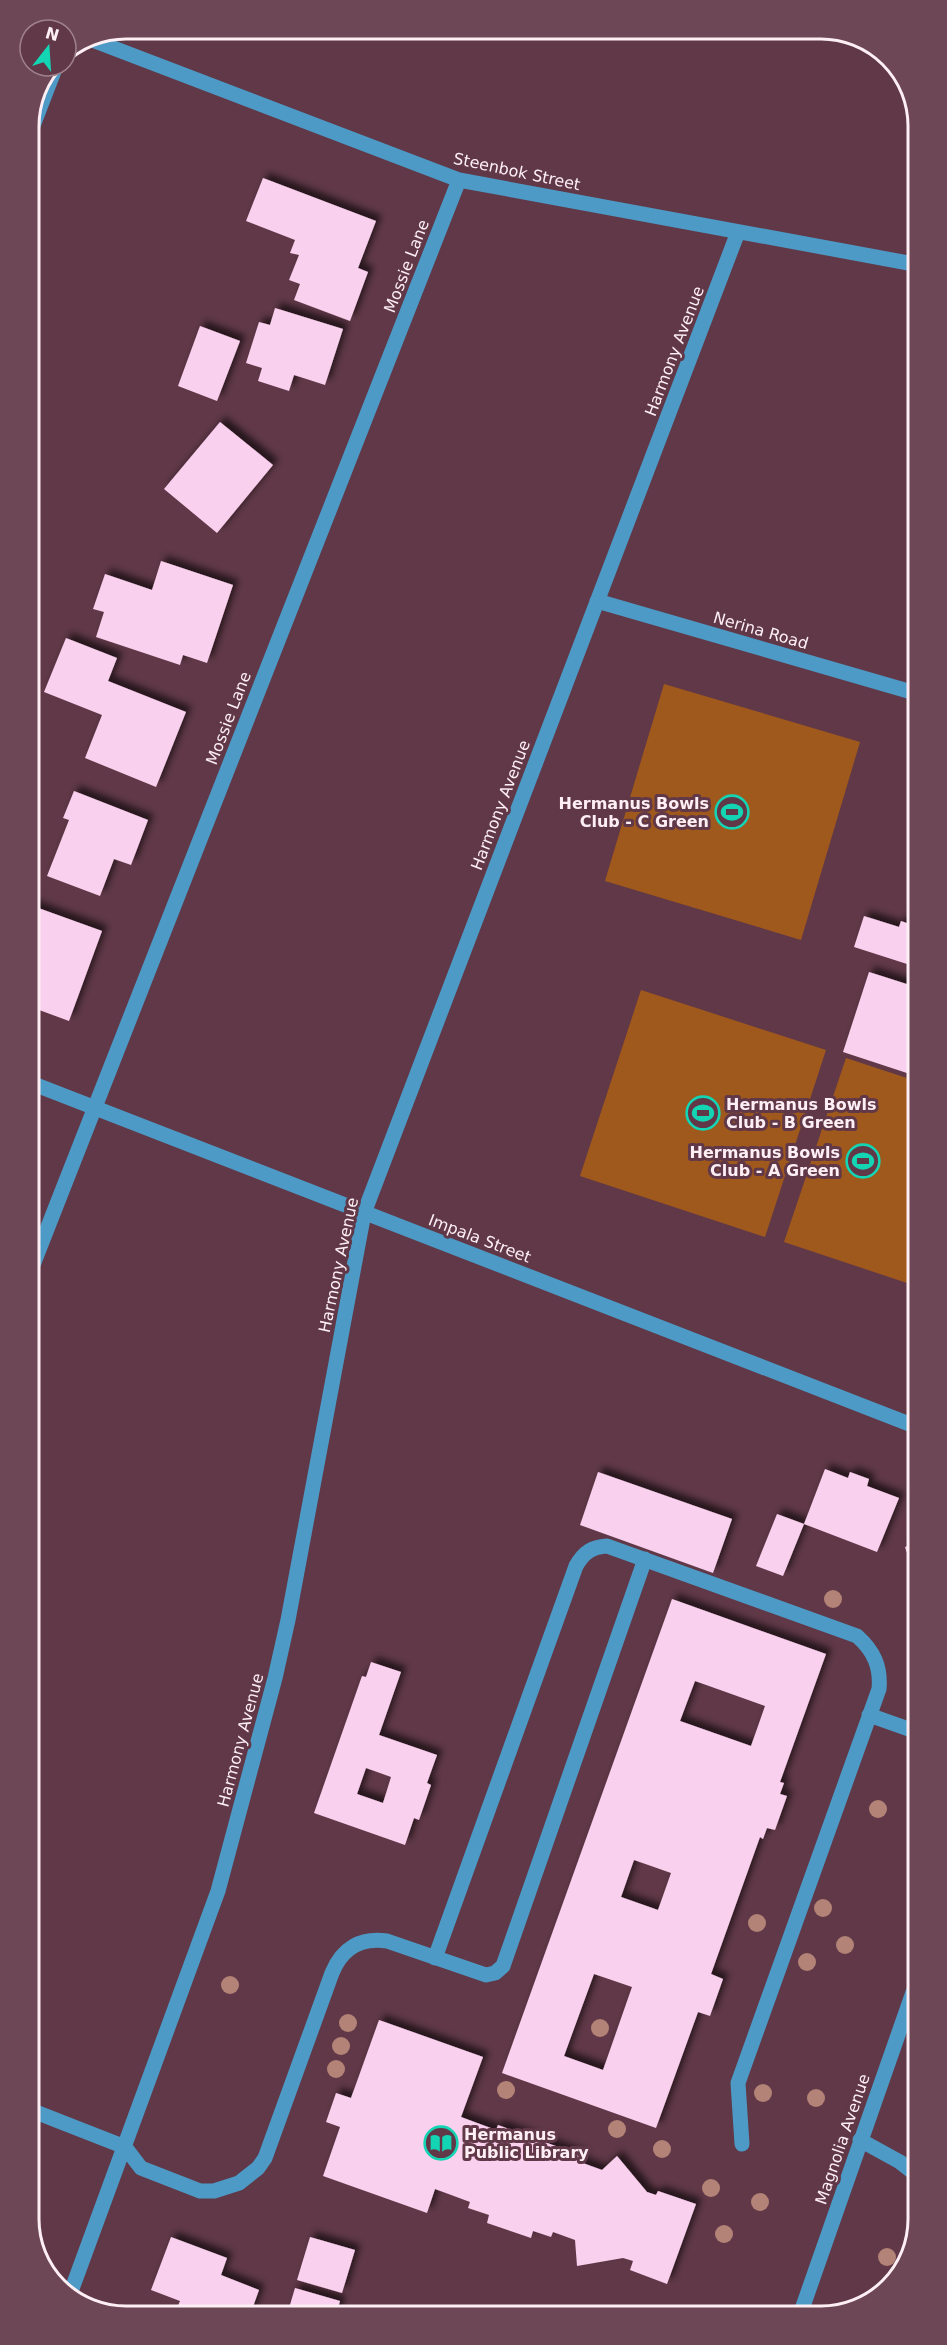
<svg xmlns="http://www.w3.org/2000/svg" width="947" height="2345" font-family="'DejaVu Sans',sans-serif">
<defs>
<filter id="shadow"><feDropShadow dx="5.5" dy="-5.5" stdDeviation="3" flood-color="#0009"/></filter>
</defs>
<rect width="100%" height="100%" fill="#603847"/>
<path fill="#a0591c" d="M664,684L860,742L801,940L605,881Z
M641,990L826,1050L765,1237L580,1176Z
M846,1058L916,1081V1286L784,1242Z"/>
<path fill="#f9d0ee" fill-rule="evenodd" filter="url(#shadow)" d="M263,178L376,221L358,268L368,272L350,321L294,300L300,284L289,280L299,255L290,253L295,240L246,221Z
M275,308L343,329L325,385L294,375L289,391L258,381L262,368L246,363L259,322L270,325Z
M200,326L240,341L217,401L178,386Z
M220,422L273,465L217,533L164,489Z
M161,561L233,585L207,663L183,655L180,665L96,637L104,612L93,609L105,574L152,590Z
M66,638L117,658L108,681L186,712L156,787L85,758L102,715L44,692Z
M74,791L148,820L131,865L114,859L100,896L47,876L69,820L63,818Z
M30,905L102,931L69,1021L31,1007Z
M864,916L899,927L901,921L915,926V950L912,949L907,964L854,947Z
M869,972L916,987V1076L843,1052Z
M825,1469L848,1478L850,1472L869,1479L867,1486L899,1498L877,1552L804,1524Z
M598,1472L732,1519L713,1573L580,1525Z
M777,1514L804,1524L783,1576L756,1566Z
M917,1543V1583L905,1547Z
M672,1599L826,1654L780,1782L784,1783L780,1794L787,1796L775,1830L767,1828L763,1839L760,1837L711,1974L723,1979L710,2016L698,2012L656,2128L502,2073ZM695,1681L765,1706L751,1746L680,1721ZM634,1860L671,1873L658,1910L621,1897ZM594,1974L632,1987L603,2070L564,2056Z
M371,1662L401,1672L379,1735L437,1755L427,1783L431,1785L419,1820L414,1818L405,1845L314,1813L362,1676L366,1677ZM366,1768L391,1777L383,1803L357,1794Z
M379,2020L483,2057L461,2117L496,2130L498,2125L583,2156L580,2162L602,2170L617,2156L647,2192L656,2195L658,2191L696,2204L667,2284L630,2270L633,2261L623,2258L577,2266L575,2240L553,2232L551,2237L533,2231L531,2238L487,2223L489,2215L468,2208L470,2202L435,2189L427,2213L323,2176L340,2127L326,2122L336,2093L351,2098Z
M171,2237L227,2258L221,2275L259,2290L250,2315L207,2316L209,2312L201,2309L197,2316L177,2308L180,2301L151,2290Z
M310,2237L355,2250L342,2293L297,2280Z
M295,2288L340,2301L336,2315H287Z"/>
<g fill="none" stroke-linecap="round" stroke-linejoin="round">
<path stroke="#4c9ac5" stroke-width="15" d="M95,41L459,180L914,264
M29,136L56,66
M597,601L915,693
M31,1083L917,1427
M31,1270L459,180
M869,1715L917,1732
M435,1958L576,1566C584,1552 592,1547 607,1546L857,1636C874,1651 881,1667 879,1689L738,2083L742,2144
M33,2111L125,2147L141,2168L200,2191H214L239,2183L258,2168L265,2158L332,1973C342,1948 361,1937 387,1941L486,1975L495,1973L503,1966L645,1559
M860,2140L900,2162L918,2176
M69,2297L218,1891L275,1678L288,1620L364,1213L738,232
M801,2312L918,1978"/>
</g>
<g fill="#b28376">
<circle cx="833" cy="1599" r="9"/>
<circle cx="878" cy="1809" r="9"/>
<circle cx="823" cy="1908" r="9"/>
<circle cx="757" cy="1923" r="9"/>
<circle cx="845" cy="1945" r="9"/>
<circle cx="807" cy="1962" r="9"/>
<circle cx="230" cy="1985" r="9"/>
<circle cx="348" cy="2023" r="9"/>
<circle cx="600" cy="2028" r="9"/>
<circle cx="341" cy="2046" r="9"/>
<circle cx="336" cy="2069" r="9"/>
<circle cx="506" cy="2090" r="9"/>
<circle cx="763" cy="2093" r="9"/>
<circle cx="816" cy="2098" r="9"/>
<circle cx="617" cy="2129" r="9"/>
<circle cx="662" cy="2149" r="9"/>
<circle cx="711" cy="2188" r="9"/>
<circle cx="760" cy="2202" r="9"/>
<circle cx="724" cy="2234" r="9"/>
<circle cx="887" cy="2257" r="9"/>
</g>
<defs>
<g id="stadium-ring" transform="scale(1.725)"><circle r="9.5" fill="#603847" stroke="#13d5b3" stroke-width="1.5"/><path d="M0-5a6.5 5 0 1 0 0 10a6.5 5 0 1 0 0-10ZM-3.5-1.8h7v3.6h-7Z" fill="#13d5b3"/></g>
<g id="library-ring" transform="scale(1.725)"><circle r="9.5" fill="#603847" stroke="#13d5b3" stroke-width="1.5"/><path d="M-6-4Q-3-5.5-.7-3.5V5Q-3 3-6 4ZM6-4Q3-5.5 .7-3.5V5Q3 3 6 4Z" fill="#13d5b3"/></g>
</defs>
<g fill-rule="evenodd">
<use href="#stadium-ring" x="732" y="812"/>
<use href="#stadium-ring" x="703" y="1113"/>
<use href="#stadium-ring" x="863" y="1161"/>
<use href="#library-ring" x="441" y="2143"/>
</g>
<g text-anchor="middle" stroke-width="6" stroke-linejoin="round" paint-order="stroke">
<g font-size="16" fill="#feeff4" stroke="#603847">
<text transform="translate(517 171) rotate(12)" y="6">Steenbok Street</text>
<text transform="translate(406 266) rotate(-69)" y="6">Mossie Lane</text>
<text transform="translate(674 351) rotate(-69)" y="6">Harmony Avenue</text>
<text transform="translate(761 630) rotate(16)" y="6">Nerina Road</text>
<text transform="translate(228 718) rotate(-69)" y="6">Mossie Lane</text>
<text transform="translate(500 805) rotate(-69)" y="6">Harmony Avenue</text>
<text transform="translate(480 1238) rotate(21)" y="6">Impala Street</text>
<text transform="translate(338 1265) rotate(-78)" y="6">Harmony Avenue</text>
<text transform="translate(240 1740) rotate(-75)" y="6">Harmony Avenue</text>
<text transform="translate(842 2139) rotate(-71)" y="6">Magnolia Avenue</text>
</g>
<g font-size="16" font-weight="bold" fill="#feeff4" stroke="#603847" text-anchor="end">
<text x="709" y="809">Hermanus Bowls<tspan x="709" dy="18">Club - C Green</tspan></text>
<text x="726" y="1110" text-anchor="start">Hermanus Bowls<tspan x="726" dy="18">Club - B Green</tspan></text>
<text x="840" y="1158">Hermanus Bowls<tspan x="840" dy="18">Club - A Green</tspan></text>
<text x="464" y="2140" text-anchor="start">Hermanus<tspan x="464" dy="18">Public Library</tspan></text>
</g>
</g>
<path d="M0 0H947V2345H0ZM126 39H821A87 87 0 0 1 908 126V2219A87 87 0 0 1 821 2306H126A87 87 0 0 1 39 2219V126A87 87 0 0 1 126 39Z" fill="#6d4755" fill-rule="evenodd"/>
<path fill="none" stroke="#feeff4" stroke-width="3" d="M126 39H821A87 87 0 0 1 908 126V2219A87 87 0 0 1 821 2306H126A87 87 0 0 1 39 2219V126A87 87 0 0 1 126 39Z"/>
<g transform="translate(48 48) rotate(17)"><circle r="28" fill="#603847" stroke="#9f818c" stroke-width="1.5"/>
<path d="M0-4.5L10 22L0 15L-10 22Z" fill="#13d5b3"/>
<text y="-9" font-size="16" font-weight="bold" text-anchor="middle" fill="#feeff4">N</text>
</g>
</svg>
